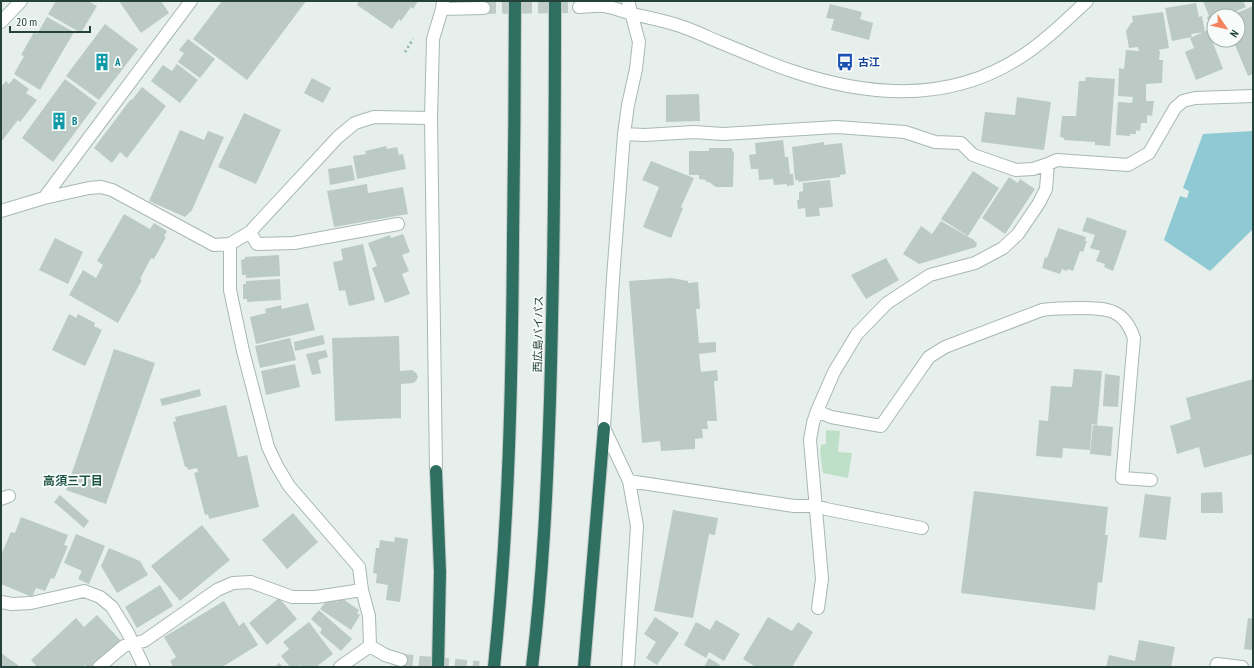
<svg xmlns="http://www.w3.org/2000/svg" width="1254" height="668" font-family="'PT Sans Narrow','Noto Sans JP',sans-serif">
<rect width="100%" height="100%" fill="#e6efeb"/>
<path fill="#bfe0c8" d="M826,430L840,431L838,452L852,453L848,478L823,473L820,451L821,445L826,444Z"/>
<path fill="#8ec9d4" d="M1253,131V229L1210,271L1164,240L1180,196L1187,198L1189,191L1183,188L1203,134Z"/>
<path fill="#bbcac4" d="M56,1H88L97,6L81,33L48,14Z
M119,1H161L169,13L141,33Z
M222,1H306L247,80L193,39Z
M359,1H418L413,9L411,7L401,21L399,19L392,29L357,5Z
M1203,1H1243L1246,7L1225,16H1214V22L1209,24L1207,17L1209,16Z
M1196,3L1199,17L1202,16L1205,32L1191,34L1192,37L1172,41L1165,8Z
M830,4L862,12L860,19L873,23L869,40L831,30L834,19L826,18Z
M1253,6V74L1248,76L1233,40H1238V16H1230Z
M1163,12L1169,48L1158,50L1160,52L1159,60H1163L1162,83L1146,84V101H1154L1152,116L1147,115V123H1141L1140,131L1136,130V134H1130V136L1116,135L1118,102L1132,103L1133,97L1118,96L1119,68L1124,69L1126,50L1139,51L1138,47L1129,48L1126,31L1131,23L1133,22L1132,16Z
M47,17L74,32L40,90L14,74L24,56L21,55L34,32L37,34Z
M105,24L138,49L99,100L66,76Z
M1208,30L1223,69L1196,80L1185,52L1194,48L1190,38Z
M188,39L215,59L200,78L178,62L184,53L179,50Z
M177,64L198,80L180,103L151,81L163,65L172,71Z
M1086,77L1115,79L1110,146L1095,145V142L1064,140V138L1060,137L1062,116H1076L1079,81H1085Z
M14,78L29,89L26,93L37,100L20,122L18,120L1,142V87L6,81L9,84Z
M312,78L331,88L323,103L304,93Z
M65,79L97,103L53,162L22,138Z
M142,87L166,106L127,158L120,152L112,163L94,148L131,99L132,100Z
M699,94L700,121L666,122V95Z
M1017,97L1051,102L1044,150L981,142L985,112L1015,115Z
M244,113L281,130L256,184L218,167Z
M180,130L204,140L208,131L224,137L192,210L185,217L149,201Z
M783,140L785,157H788L790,174H793L794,185L787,186V184L774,185L773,179L759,180L758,169H751L749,155L756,154L755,143Z
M824,142V145L842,143L846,174L840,175V177L798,182V180H795L792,147Z
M386,146L387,149L397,147L399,155L403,154L406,169L357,179L353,156L366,154L365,151Z
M709,148H732V151L734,152L733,187H716L709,182H706V180L699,179V175H689V151H709Z
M651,161L694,178L681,207L683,208L671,238L643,227L659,187L642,180Z
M352,165L355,180L330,185L328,169Z
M973,171L999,188L968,236L941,219Z
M1009,177L1018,183L1020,179L1035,189L1005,234L982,218Z
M830,180L833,207L819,208L820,216L806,217L805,208L798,209L797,200H799V192L803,191V183Z
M367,184L368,193L403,187L408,214L334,227L327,191Z
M124,214L150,229L154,223L167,231L164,236L166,237L154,259L151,258L140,279L142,280L118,323L69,295L83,270L96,278L103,265L97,261Z
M1087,217L1127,231L1113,271L1104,267L1105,264L1096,261L1100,251L1090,248L1095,235L1082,231Z
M941,221L974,240L977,244L976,247L919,264L903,254L921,226L932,234Z
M1058,228L1086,237L1085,241H1087L1083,252L1080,251L1073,271L1068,269L1067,271L1062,269L1060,274L1042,268L1045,257L1047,258Z
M403,234L410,252L402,255L409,271L402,274L410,294L385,303L372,268L377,266L368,243L390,235L391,238Z
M55,238L83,252L68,284L39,270Z
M363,244L375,300L349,306L345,290L339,291L333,262L343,260L341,249Z
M279,255L280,276L246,278V275H242L241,260L245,259V257Z
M886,258L899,280L866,299L851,275Z
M672,278L688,281V283L698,282L700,309H696L699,343L716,342V352L699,354L701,372L717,370L718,381H714L717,421H707L708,429H702L703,438L695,439V449L661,451L660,441L642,443L629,281Z
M280,279L281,300L247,302V299H243V284H246V281Z
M308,303L315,330L256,344L250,317L266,313L265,309L281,305L282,309Z
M69,314L76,318L78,314L95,323L94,326L102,330L85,366L52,350Z
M323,335L325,344L295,351L294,342Z
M399,336L400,371L412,370L416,373L418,377L416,381L413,383L401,384V418L335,421L332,338Z
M290,338L296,360L260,368L255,346Z
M114,349L155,363L106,504L66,490Z
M326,350L328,357L318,360L321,373L312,375L306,354Z
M295,364L300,387L266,395L261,371Z
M1074,369L1102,371L1097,425L1092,424L1090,450L1063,448L1062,458L1036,456L1039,420L1048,421L1051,386L1072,387Z
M1105,374L1120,376L1118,407L1103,406Z
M1253,379V454L1204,468L1199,447L1177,454L1170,426L1191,419L1186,398Z
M200,389L201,396L162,406L160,399Z
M226,405L238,457L247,455L259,507L209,519L208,514L205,515L194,473L198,472L197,468L188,470L187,467H185L173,422L176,421L175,417Z
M1093,425L1113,427L1111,456L1090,454Z
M974,491L1108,507L1105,535H1108L1102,583L1098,582L1095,610L961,593Z
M1222,492L1223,513H1201V493Z
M1145,494L1171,497L1166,540L1139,537Z
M60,495L89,521L84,528L54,502Z
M673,510L718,518L715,535L709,534L693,618L654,611Z
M293,513L318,542L287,569L262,540Z
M21,517L68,535L64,545L68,546L54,579L51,578L45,591L36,588L32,597L1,584V555L11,532L15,533Z
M202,525L230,560L180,601L151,566Z
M76,534L105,546L89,584L78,579L82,571L64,563Z
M395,537L408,539L400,602L386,600L388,585L376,583L377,574L373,573L376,548H379L380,540L394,542Z
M109,548L140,561L148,575L117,593L101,566Z
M160,585L173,606L137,628L125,607Z
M340,597L359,610L357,613L360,615L351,630L320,609L327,600L331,602L333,599L337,602Z
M279,598L297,619L267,645L249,623Z
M224,601L239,626L244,622L258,645L222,667H173L170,661L176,657L164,637Z
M319,610L352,639L341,651L320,633L322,629L311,619Z
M97,615L121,641L93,667H88L85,665L83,667H37L31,660L76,618L84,627Z
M655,617L679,633L657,665L646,658L656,642L644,634Z
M768,617L792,631L798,622L813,632L792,667H756L743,659Z
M1248,618L1253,619V650L1244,649Z
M716,620L740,634L724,661L709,652L706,658L684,645L696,622L710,630Z
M309,622L333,654L316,667H302L300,665L297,667H290L281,656L289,649L283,642Z
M1139,640L1175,647L1171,667H1106L1109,655L1135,661Z
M1,653L19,666L18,667H1Z
M709,658L720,665L719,667H704Z
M279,663L283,667H275Z"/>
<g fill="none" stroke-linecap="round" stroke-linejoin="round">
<path stroke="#bfccc8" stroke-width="12" stroke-dasharray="12 6" stroke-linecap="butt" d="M484,8L579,7
M401,660L479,667"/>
<g stroke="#a8b8b2" stroke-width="14">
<path id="minor" d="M579,7C587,7 596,5 604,6C613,7 623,12 633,14C649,18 667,21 683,27C695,31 707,37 719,42C744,52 768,63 792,71C871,98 954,103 1025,54C1048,39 1067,19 1087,1
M442,9L484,8
M1,22L21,1
M624,134L644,135L694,132L723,134L837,127L905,132L935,142L961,143L973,155L1016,170L1033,169L1048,164L1057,160L1128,165L1149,153L1175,108L1183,101L1195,98L1253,96
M44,198L191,1
M1,211L44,198L89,188L101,187L112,190L214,245L230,244L250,232L338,137L355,123L374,117L431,118
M250,232L257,244L294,243L398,224
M230,244V290L243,351L268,447L277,466L289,486L359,567L362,590L369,616L370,646L385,655L401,660
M817,411L831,417L881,426L929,357L945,347L1042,310C1055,308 1067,308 1080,308C1108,308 1124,309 1134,338L1122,478L1151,480
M436,471L431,118L433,39L442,9L443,1
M629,481L794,506H816L826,509L922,528
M1,499L9,496
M1,602L12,604L31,603L84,591L100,597L112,607L128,633L144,667
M818,608L822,579L810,440L813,423L817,411L834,372L857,334L887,303L930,275L975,263L1003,248L1018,234L1039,203L1046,189L1048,164
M99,667L124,646L144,641L217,590L233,583L251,582L292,597H316L362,590
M340,667L370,646
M628,667L637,526L629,481L604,428L613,278L624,134L628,105L636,69L639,42L628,1
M1216,667L1217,664L1242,667"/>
</g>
<g stroke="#c2cac8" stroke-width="14">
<path id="highway" d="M436,471L440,572L438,667
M494,667C509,525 512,382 513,239C514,160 515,80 515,1
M532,667C543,578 547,489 550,400C554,267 555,134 555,1
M584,667L604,428"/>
</g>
<path stroke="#86b3a5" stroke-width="2.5" stroke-dasharray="2 3" stroke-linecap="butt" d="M405,52L413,39"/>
<use href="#minor" stroke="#fff" stroke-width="12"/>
<use href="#highway" stroke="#2f6f62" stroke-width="12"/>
</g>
<defs>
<g id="building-bare" transform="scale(1.38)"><path d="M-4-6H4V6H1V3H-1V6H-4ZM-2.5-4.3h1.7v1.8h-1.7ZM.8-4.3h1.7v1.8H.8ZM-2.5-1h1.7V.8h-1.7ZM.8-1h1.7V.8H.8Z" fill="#0f9aa8" stroke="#f7fbf9" stroke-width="2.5" paint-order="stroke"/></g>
<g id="bus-bare" transform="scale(1.38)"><path d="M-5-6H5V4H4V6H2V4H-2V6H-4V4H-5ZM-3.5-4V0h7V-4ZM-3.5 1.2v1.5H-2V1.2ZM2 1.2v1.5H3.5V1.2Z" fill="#1a4fb4" stroke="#f7fbf9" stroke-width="2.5" paint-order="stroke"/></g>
</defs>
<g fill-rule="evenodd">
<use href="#building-bare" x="102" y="62"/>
<use href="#bus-bare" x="845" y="62"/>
<use href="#building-bare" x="59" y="121"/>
</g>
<g text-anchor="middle" stroke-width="3.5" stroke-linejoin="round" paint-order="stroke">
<g font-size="11" font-weight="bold" fill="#0d838f" stroke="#f7fbf9" text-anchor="start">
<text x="115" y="66">A</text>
<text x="72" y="125">B</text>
</g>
<g font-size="11" font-weight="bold" fill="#164399" stroke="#f7fbf9" text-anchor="start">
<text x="858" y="66">古江</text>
</g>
<g font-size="11" fill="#24423a" stroke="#f7fbf9">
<text transform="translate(538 334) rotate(-89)" y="4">西広島バイパス</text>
</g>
<g font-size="12" font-weight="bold" fill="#1f5548" stroke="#f7fbf9">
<text x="73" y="485">高須三丁目</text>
</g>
</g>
<rect width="1254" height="668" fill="none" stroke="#24423a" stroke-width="4"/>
<g transform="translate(1226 28) rotate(124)"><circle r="19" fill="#f7fbf9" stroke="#a3b1ad"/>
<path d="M0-3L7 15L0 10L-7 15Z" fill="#f4845f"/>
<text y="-6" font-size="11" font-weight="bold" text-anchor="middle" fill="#24423a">N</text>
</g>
<path d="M10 26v6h80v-6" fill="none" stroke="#24423a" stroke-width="2"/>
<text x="16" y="26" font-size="12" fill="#24423a" stroke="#f7fbf9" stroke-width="3" paint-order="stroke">20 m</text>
</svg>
